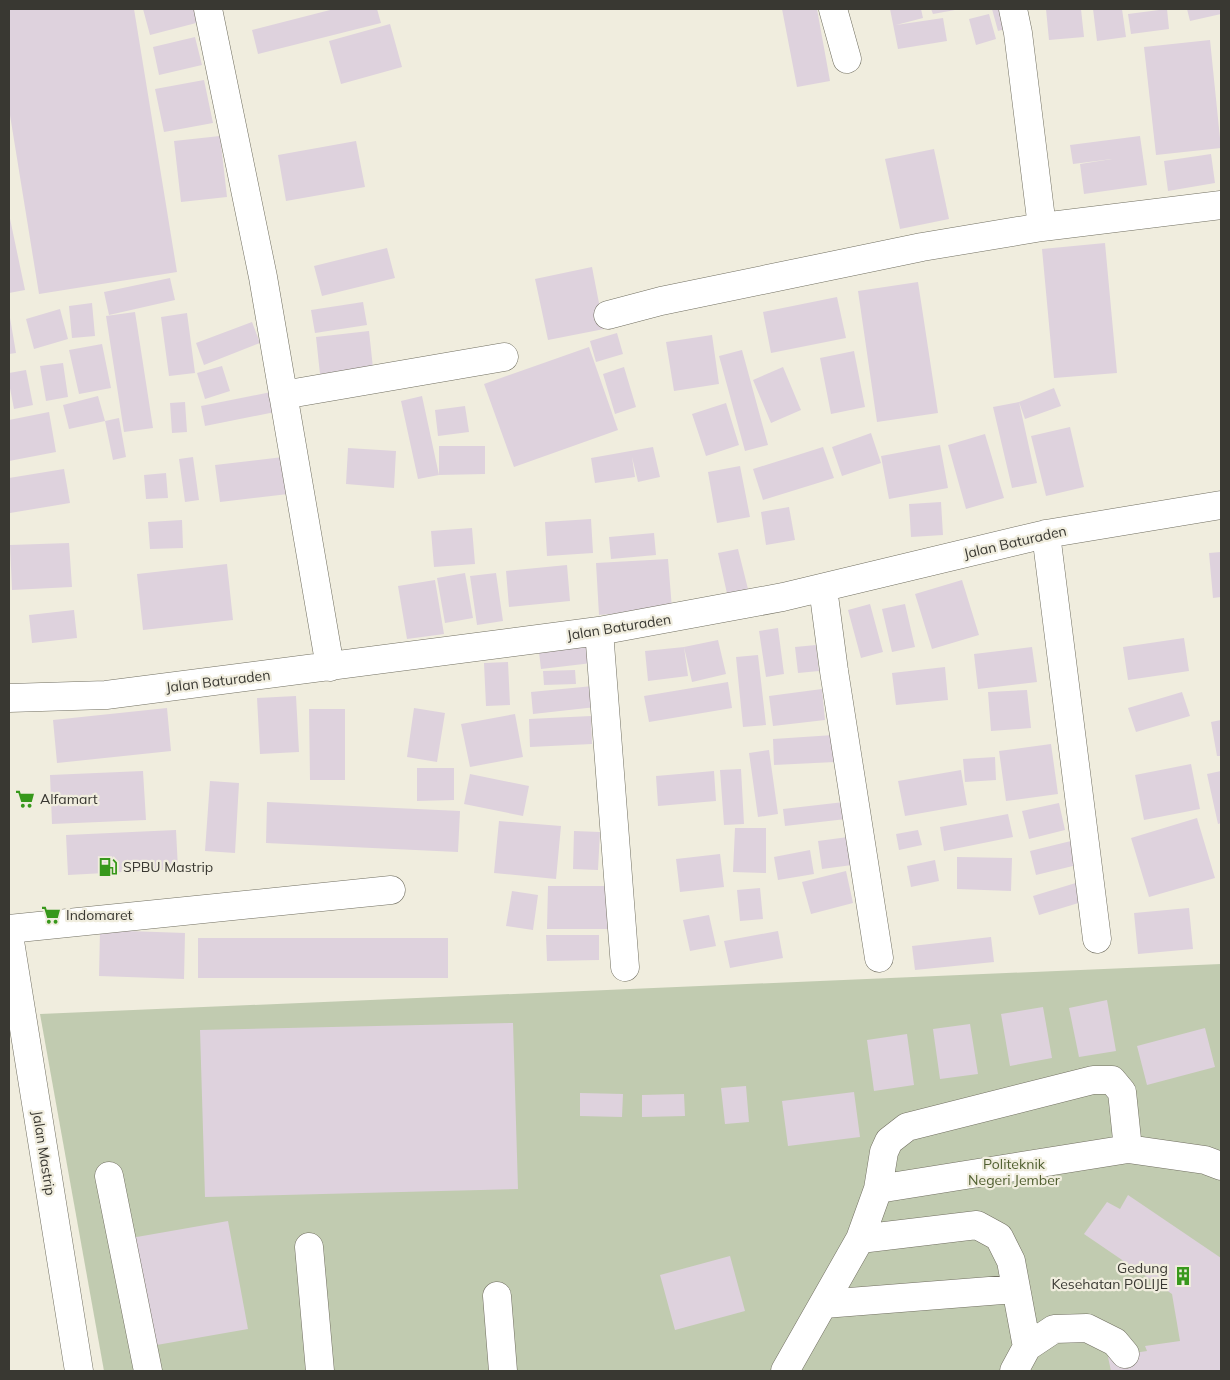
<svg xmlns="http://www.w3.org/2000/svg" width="1230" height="1380" font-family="Mulish,sans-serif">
<rect width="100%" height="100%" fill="#f0edde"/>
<path fill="#c1cbb0" d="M1221,964V1371H104L40,1014Z"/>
<path fill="#ded2dd" d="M9,9H134L177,272L39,294L9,109Z
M143,9H196L200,22L150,35Z
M334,9H377L381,23L258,54L252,30Z
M782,9H817L830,81L797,87Z
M890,9H921L923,18L896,25L943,18L947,41L898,49Z
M931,9H955V10L933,14Z
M992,9H1012L1017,26L998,31Z
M1046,9H1081L1084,37L1049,40Z
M1093,9H1122L1126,37L1097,41Z
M1167,9L1169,29L1131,34L1128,14Z
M1187,9H1221V14L1190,21Z
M989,14L996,39L976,45L969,19Z
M390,24L402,67L341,84L329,41Z
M195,37L202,65L159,75L153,47Z
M1210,40L1221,148L1156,155L1144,47Z
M204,80L213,123L164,132L155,89Z
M220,136L227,197L181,202L174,141Z
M1140,136L1147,185L1084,194L1080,164L1112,159L1073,164L1070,145Z
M356,141L365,187L286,201L278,155Z
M934,149L949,219L900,229L885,159Z
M1211,154L1215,183L1168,191L1164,161Z
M9,214L25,290L9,293Z
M1105,243L1117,373L1054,378L1042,249Z
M387,248L395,278L322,296L314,266Z
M592,267L604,329L548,340L535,279Z
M170,278L175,300L109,315L104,292Z
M918,282L938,413L877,422L858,291Z
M837,297L846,338L771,353L763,312Z
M363,302L367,325L315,333L311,310Z
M92,303L95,336L72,338L69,306Z
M60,309L68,339L34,349L26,319Z
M9,312L16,353L9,354Z
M135,312L153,428L124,432L106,316Z
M187,313L195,373L169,376L161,317Z
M252,322L260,343L204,365L196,343Z
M369,331L373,368L320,374L316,337Z
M617,333L623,354L596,362L590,341Z
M712,335L719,384L674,391L666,342Z
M102,344L111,388L79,394L69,350Z
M589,347L618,430L514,467L484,384Z
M742,350L768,445L745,451L719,356Z
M854,351L865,407L831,414L820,358Z
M63,363L68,397L46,401L40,366Z
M222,366L230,391L205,399L197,373Z
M624,367L636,407L615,414L603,374Z
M783,367L801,410L771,423L753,380Z
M26,370L33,405L14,409L9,383V373Z
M1054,388L1061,406L1025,419L1019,402Z
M276,391L280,411L205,426L201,406Z
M98,396L105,421L69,429L63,405Z
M422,396L439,475L418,479L401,401Z
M185,402L187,432L172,433L170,403Z
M1019,402L1037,483L1012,488L993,407Z
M726,403L739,445L706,456L692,414Z
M465,406L469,432L438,436L435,410Z
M49,412L56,452L9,461V420Z
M119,418L126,457L113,460L105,421Z
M1070,427L1084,487L1046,496L1031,436Z
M871,433L881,463L842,476L832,447Z
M985,434L1004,498L966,509L948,445Z
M940,445L948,488L889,499L881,456Z
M439,446H485V474L439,475Z
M653,447L660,477L638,482L632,457L635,477L595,483L591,458Z
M823,447L834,478L763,500L753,469Z
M348,448L396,451L394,488L346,484Z
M193,457L199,500L185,502L179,459Z
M283,457L288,494L220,502L215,465Z
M740,466L750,517L717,523L708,472Z
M64,469L70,503L10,513L9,478Z
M166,473L168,498L146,499L144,475Z
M941,502L943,535L911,537L909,504Z
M789,507L795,540L766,545L761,512Z
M591,519L593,553L547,556L545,522Z
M182,520L183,548L150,549L148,522Z
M472,528L475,564L434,567L431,531Z
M654,533L656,555L611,559L609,537Z
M69,543L72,587L12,590L10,545Z
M738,549L749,593L728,598L718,553Z
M1221,552V597L1213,598L1209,553Z
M668,559L672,609L599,615L596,563Z
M227,564L233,620L143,630L137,574Z
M567,565L570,601L509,607L506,571Z
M465,573L473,618L445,623L437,578Z
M496,573L503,621L477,625L470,576Z
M435,580L444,634L407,639L398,586Z
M962,580L979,635L932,649L915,594Z
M870,604L883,652L861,658L848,610Z
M905,604L915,647L892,652L882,609Z
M74,610L77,638L32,643L29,615Z
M778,628L784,674L766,677L759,631Z
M1184,638L1189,671L1128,680L1123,647Z
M589,639L592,663L541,669L538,644Z
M718,640L726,674L692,682L684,647Z
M816,645L819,671L798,673L795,647Z
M684,647L688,676L648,681L645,651Z
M1032,647L1037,682L978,689L974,654Z
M758,655L766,725L743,727L736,657Z
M508,662L510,705L486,706L484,663Z
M945,667L948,700L896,705L892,673Z
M575,670L576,684L544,685L543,671Z
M728,682L732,708L649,722L644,696Z
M593,686L596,707L533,714L531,692Z
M822,689L825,720L773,726L769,696Z
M1027,690L1031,728L991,731L988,692Z
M1182,692L1190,716L1136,732L1128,708Z
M296,696L299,752L260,754L257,698Z
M167,708L171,751L57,763L53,720Z
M414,708L445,713L437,762L407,757Z
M309,709H345V780H310Z
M515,714L523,757L470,767L461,724Z
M591,716L592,744L530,747L529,719Z
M1221,720V756H1217L1211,722Z
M834,735L835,762L774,765L773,739Z
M1051,744L1058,794L1006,801L999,751Z
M769,750L778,814L758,817L749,753Z
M995,757L996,780L965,782L963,759Z
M1191,764L1200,809L1144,820L1135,775Z
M417,768H454V800L417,801Z
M741,769L744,824L724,825L720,770Z
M961,770L967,805L905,816L898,781Z
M143,771L146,820L52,824L50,775Z
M714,771L716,801L658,806L656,776Z
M1221,771V823L1218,824L1207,774Z
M470,774L529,786L523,816L464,804Z
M210,781L239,783L235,853L205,851Z
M267,802L460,811L458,852L266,843Z
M844,802L846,819L785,826L783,809Z
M1059,803L1065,830L1029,839L1022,811Z
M1008,814L1013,837L944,851L940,827Z
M1197,818L1215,878L1149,897L1131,838Z
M499,821L561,826L556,879L494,873Z
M735,828H766V873L733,872Z
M176,830L178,869L68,875L66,835Z
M918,830L922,845L899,850L896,834Z
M574,831L600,832L598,870L573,869Z
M848,837L852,865L822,869L818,841Z
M1071,841L1077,865L1036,875L1030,851Z
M810,850L814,874L778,880L774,857Z
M720,854L724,887L680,892L676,859Z
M957,857L1012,858L1011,891L957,889Z
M935,860L939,881L911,887L907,866Z
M846,871L853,903L811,914L802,882Z
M1079,882L1085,901L1039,915L1033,896Z
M548,886H608V929H547Z
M760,888L763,919L740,921L737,890Z
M512,891L538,895L533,930L506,926Z
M1189,908L1193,949L1138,954L1134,913Z
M709,915L716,946L690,951L683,920Z
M100,930L185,933L184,979L99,976Z
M778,931L783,958L730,968L724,941Z
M546,935H599V960L547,961Z
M991,937L994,962L915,970L912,946Z
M198,938H448V978H198Z
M1107,1000L1116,1051L1079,1057L1069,1008Z
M1043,1007L1052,1058L1010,1066L1001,1014Z
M513,1023L518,1189L205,1197L200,1030Z
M970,1024L978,1074L940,1079L933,1029Z
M1205,1028L1215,1067L1147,1085L1137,1046Z
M907,1034L914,1085L874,1091L867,1040Z
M746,1086L749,1122L725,1124L721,1088Z
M854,1092L860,1137L788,1146L782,1101Z
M580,1093L623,1094L622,1117L580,1116Z
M684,1094L685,1116L642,1117V1095Z
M1128,1195L1221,1258V1371H1111L1108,1357L1147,1351L1145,1346L1180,1341L1172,1294L1084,1234L1107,1202L1120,1209Z
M228,1221L248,1329L151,1346L131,1238Z
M730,1256L745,1311L675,1330L660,1275Z"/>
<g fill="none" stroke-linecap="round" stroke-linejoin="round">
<g stroke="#716f61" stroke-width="29">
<path id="minor" d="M208,9L263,277L330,667
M833,9L847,59
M1013,9L1018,33L1042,227
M608,315L661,301L922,247L1042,227L1221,205
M283,395L504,357
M1046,534L1097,939
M823,588L834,671L879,958
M599,631L625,967
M9,698L106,695L599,631L783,597L1046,534L1221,505
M9,929L391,890
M109,1176L148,1371
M878,1189L1128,1149L1205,1160L1221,1166
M860,1239L977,1225L999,1237L1011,1261L1027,1347
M309,1247L320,1371
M497,1296L503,1371
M824,1304L1015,1289
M785,1371L860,1239L878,1189L884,1152L889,1141L907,1127L1093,1080H1112L1122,1092L1128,1149
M1014,1371L1027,1347L1054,1329L1087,1328L1115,1342L1125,1354"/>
</g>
<g stroke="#716f61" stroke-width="29">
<path id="major" d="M9,935L79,1371"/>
</g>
<use href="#minor" stroke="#fff" stroke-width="28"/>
<use href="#major" stroke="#fff" stroke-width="28"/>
</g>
<defs>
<g id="supermarket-bare" transform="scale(1.5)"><path d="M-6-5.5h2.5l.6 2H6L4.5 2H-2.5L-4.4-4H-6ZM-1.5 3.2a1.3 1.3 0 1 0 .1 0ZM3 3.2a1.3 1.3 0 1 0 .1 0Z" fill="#37981b" stroke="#f0edde" stroke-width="2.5" paint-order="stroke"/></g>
<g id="fuel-bare" transform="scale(1.5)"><path d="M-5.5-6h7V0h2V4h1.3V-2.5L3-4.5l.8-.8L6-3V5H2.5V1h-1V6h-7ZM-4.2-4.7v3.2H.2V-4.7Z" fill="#37981b" stroke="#f0edde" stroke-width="2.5" paint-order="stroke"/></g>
<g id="building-bare" transform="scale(1.5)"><path d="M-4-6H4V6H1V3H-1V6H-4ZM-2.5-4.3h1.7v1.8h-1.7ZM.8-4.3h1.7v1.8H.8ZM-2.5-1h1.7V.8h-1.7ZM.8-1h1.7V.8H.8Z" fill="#37981b" stroke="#f0edde" stroke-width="2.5" paint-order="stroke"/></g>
</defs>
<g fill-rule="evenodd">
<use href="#supermarket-bare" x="25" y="799"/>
<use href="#fuel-bare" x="108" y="867"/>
<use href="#supermarket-bare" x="51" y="915"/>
<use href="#building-bare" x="1183" y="1276"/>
</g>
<g text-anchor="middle" stroke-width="4.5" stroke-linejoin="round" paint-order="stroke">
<g font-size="14" fill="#393832" stroke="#f0edde">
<text transform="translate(1015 542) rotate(-13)" y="5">Jalan Baturaden</text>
<text transform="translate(619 627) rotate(-9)" y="5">Jalan Baturaden</text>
<text transform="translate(218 681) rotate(-7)" y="5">Jalan Baturaden</text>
<text transform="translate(44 1153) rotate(81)" y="5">Jalan Mastrip</text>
</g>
<g font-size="14" fill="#393832" stroke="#f0edde" text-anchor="start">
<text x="40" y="804">Alfamart</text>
<text x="123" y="872">SPBU Mastrip</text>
<text x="66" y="920">Indomaret</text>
<text x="1168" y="1273" text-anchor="end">Gedung<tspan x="1168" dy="16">Kesehatan POLIJE</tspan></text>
</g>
<g font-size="14" fill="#505f30" stroke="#f0edde">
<text x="1014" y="1169">Politeknik<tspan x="1014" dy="16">Negeri Jember</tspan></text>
</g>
</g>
<rect width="1230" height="1380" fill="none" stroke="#393832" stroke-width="20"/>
</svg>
